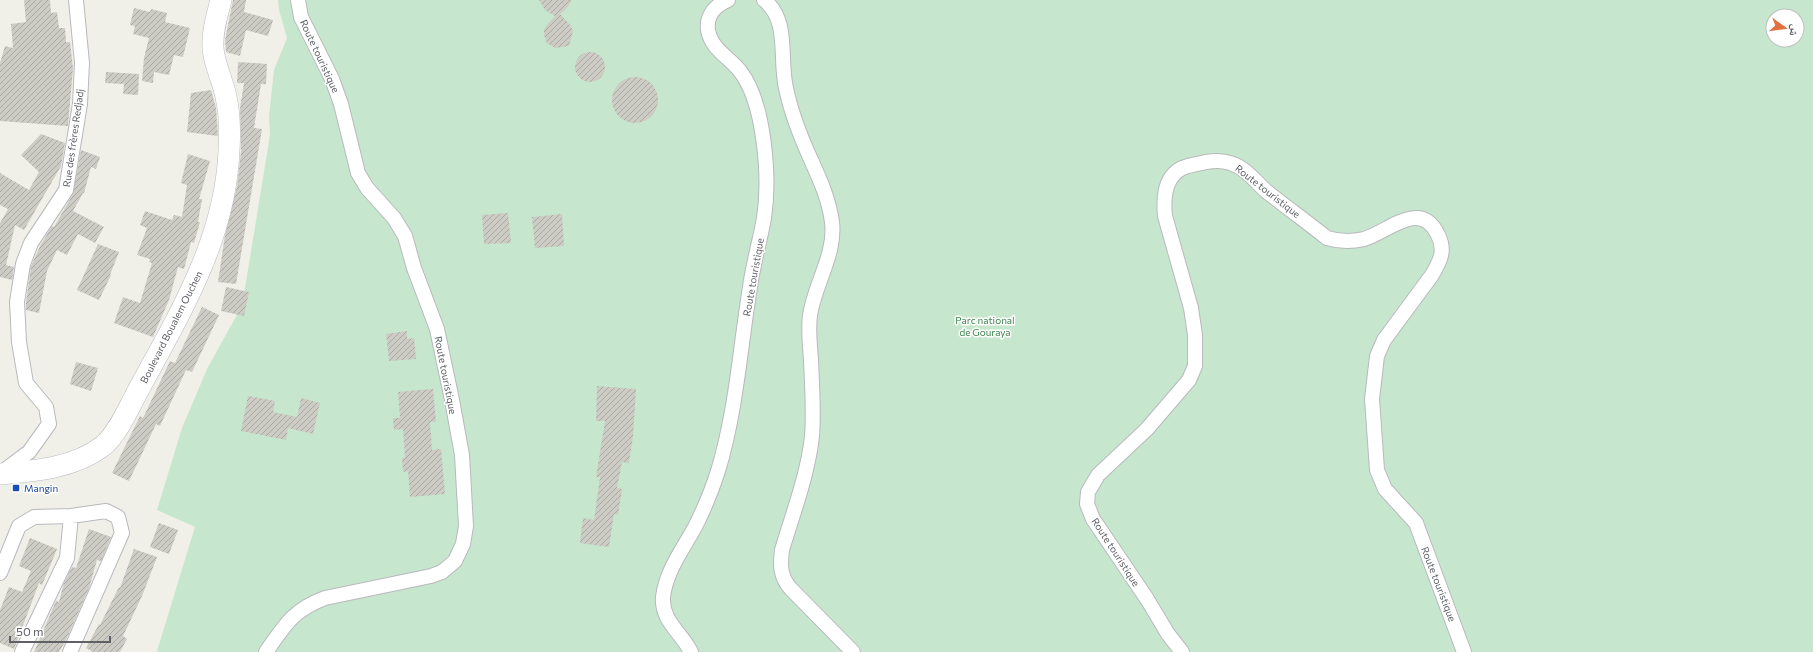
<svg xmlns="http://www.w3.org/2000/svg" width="1813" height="652" font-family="Commissioner,'Noto Naskh Arabic',sans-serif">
<defs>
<pattern id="building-hatch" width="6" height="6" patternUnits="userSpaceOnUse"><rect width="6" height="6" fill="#cccbc4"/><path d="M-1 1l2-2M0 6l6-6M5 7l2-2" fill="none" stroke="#a9a8a3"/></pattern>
</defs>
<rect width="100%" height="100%" fill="#f0f0e8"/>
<path fill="#c7e6ce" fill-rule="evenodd" d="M278,0H1813V652H158L157,651L195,527L157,510L182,428L207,369L239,311L245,288L270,135L269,116L274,70L287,38L279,10ZM1773,16H1797V40H1773Z"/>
<path fill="url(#building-hatch)" d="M24,0H50L51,13L57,12L59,28H65L66,42H70L73,68L68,126L0,121V63L5,46L13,48L11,24L26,22Z
M233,0H246L244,12L273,20L268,36L246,30L240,56L226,52L225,40Z
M539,0H572L567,8L560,14L571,26L573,31L569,46L555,48L547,43L544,35V30L546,26L555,16L545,10Z
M134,8L150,12L151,9L167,13L165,22L190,28L183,57L174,55L169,75L154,72L153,83L142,81L144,58L149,38L133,34L135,26L130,25Z
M575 67a15 15 0 1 1 30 0a15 15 0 1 1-30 0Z
M238,62L267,64L266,84H261L254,128L262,129L236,284L218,282L225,235L237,186L241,152L240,108L244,83H237Z
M106,72L139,74L138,95L123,94L124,84L105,83Z
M612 100a23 23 0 1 1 46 0a23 23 0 1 1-46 0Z
M211,90L216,108L218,136L187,132L191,93Z
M41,134L65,143L61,166L24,230L15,225L6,265L14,267L12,280L0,277V223L8,209L0,205V173L29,190L39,172L21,155Z
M81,150L100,157L96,169L91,167L84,193H83L73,211L104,227L95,243L78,234L67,255L57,250L47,271L39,313L26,310V302L31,266L40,246L52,226L54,227L73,194Z
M188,154L210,161L199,199H202L198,222H200L194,243L191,242L184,269L178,267L169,300L153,337L114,323L123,297L140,303L152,263L149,262L150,259L137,255L147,228L140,225L145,211L172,220L174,215L182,217L187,185L181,183Z
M508,213L511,243L484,244L482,215Z
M562,214L564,246L535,248L532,217Z
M98,244L119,252L110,275H111L99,300L77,290Z
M226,287L249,292L244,316L221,311Z
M202,307L219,315L192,372L186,370L160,426L156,424L129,481L112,473L140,416L143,418L170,361L175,363Z
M407,331V339L414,338L416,359L389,361L386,334Z
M76,362L98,368L91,391L70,384Z
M597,386L636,389L633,436L629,463L622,462L617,488L622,489L618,515L614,514L609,547L580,543L583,518L594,520L600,477H596L605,421H596Z
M433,389L436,422H430L432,450L441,449L445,494L410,497L408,471L403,472L402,458L405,457L403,429L394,430L393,418H400L398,392Z
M248,396L275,401L273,412L297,417L301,398L320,403L313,434L288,428L286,440L241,431Z
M159,523L178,530L169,554L150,547Z
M89,529L111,537L101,561L97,560L89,588L66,640L59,652H34L56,601L59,602L64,583L72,567L76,568Z
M30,538L57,549L42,585L39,583L14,649L0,643V610L9,587L22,592L31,571L19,566Z
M134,549L157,557L142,596L123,636L127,639L120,652H93L86,648L99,624L100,625L119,587L120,588Z"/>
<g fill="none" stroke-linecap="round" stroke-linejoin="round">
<g stroke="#b8b9bd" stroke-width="16">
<path id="street" d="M764,0C790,20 779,59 786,88C791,113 801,138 812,162C821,182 829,200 832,222C836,254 815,283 810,315C808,330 810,345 811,360C812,385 814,411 812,436C808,474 793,513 782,550C780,565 780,577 791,589L853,652
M1,473L29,452L49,424L46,407L26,383L19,342L17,302L23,264L31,243L66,190L80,104L82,63L76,0
M0,573L19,526L34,517L71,516L106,511L118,517L122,533L70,652
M22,652L67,558L71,516
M266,652C285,625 293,610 325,598L431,576L442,572L455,561L463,544L466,526L462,455L452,400L437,329L414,268L405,236L394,218L367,188L358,173L341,104L332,79L301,17L298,0
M691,652C682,633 661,621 663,597C666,571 683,549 695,527C704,509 712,490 718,471C736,412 740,349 750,287C753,264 760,241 764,218C770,179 765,103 740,71C729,57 711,49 708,30C706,15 716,5 728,0
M1182,652L1168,634L1147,599L1093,519L1087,504L1088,492L1098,475L1147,429L1189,380L1195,366V335L1191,308L1165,216C1163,196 1165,172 1188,166C1201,163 1217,158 1230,163C1245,167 1255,181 1266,191C1286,207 1307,222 1327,238C1340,242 1351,242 1364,239C1388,232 1421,198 1438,235C1446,251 1440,261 1432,275L1384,340L1377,356L1372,399L1377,470L1385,489L1416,523L1464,652"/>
</g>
<g stroke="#b9bac0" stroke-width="22">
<path id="secondary" d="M0,474C36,471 74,468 103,446C118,434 131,403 140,387C181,311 225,240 229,151C230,134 230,114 226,97C223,81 214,64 213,48C212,31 217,16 221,0"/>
</g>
<use href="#street" stroke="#fff" stroke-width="14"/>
<use href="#secondary" stroke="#fff" stroke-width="21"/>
</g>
<rect fill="#1a4fb4" stroke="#fff" stroke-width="1.5" x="12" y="484" width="8" height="8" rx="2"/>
<g text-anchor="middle" stroke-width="3" stroke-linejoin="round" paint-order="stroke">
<g font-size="10" fill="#5f6167" stroke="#fff">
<text transform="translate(320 56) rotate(65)" y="4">Route touristique</text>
<text transform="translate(73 138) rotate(-82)" y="4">Rue des frères Redjadj</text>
<text transform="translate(1268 191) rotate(38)" y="4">Route touristique</text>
<text transform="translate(753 277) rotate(-80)" y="4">Route touristique</text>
<text transform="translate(171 327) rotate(-63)" y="4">Boulevard Boualem Ouchen</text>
<text transform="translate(446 375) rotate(79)" y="4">Route touristique</text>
<text transform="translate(1116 552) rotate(57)" y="4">Route touristique</text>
<text transform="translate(1439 584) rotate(69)" y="4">Route touristique</text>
</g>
<g font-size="10" fill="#3b834f" stroke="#fff">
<text x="985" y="324">Parc national<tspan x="985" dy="12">de Gouraya</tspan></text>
</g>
<g font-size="10" fill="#164399" stroke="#fff" text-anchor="start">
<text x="24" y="492">Mangin</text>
</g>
</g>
<g transform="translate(1785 28) rotate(104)"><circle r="19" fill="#ffffff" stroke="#bfc0c2"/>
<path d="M0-3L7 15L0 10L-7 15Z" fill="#e0713f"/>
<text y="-6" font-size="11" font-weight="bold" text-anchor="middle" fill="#5f6167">ش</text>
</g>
<path d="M10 636v6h100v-6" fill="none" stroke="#5f6167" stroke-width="2"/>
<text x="16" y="636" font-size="12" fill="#5f6167" stroke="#ffffff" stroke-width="3" paint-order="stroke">50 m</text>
</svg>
